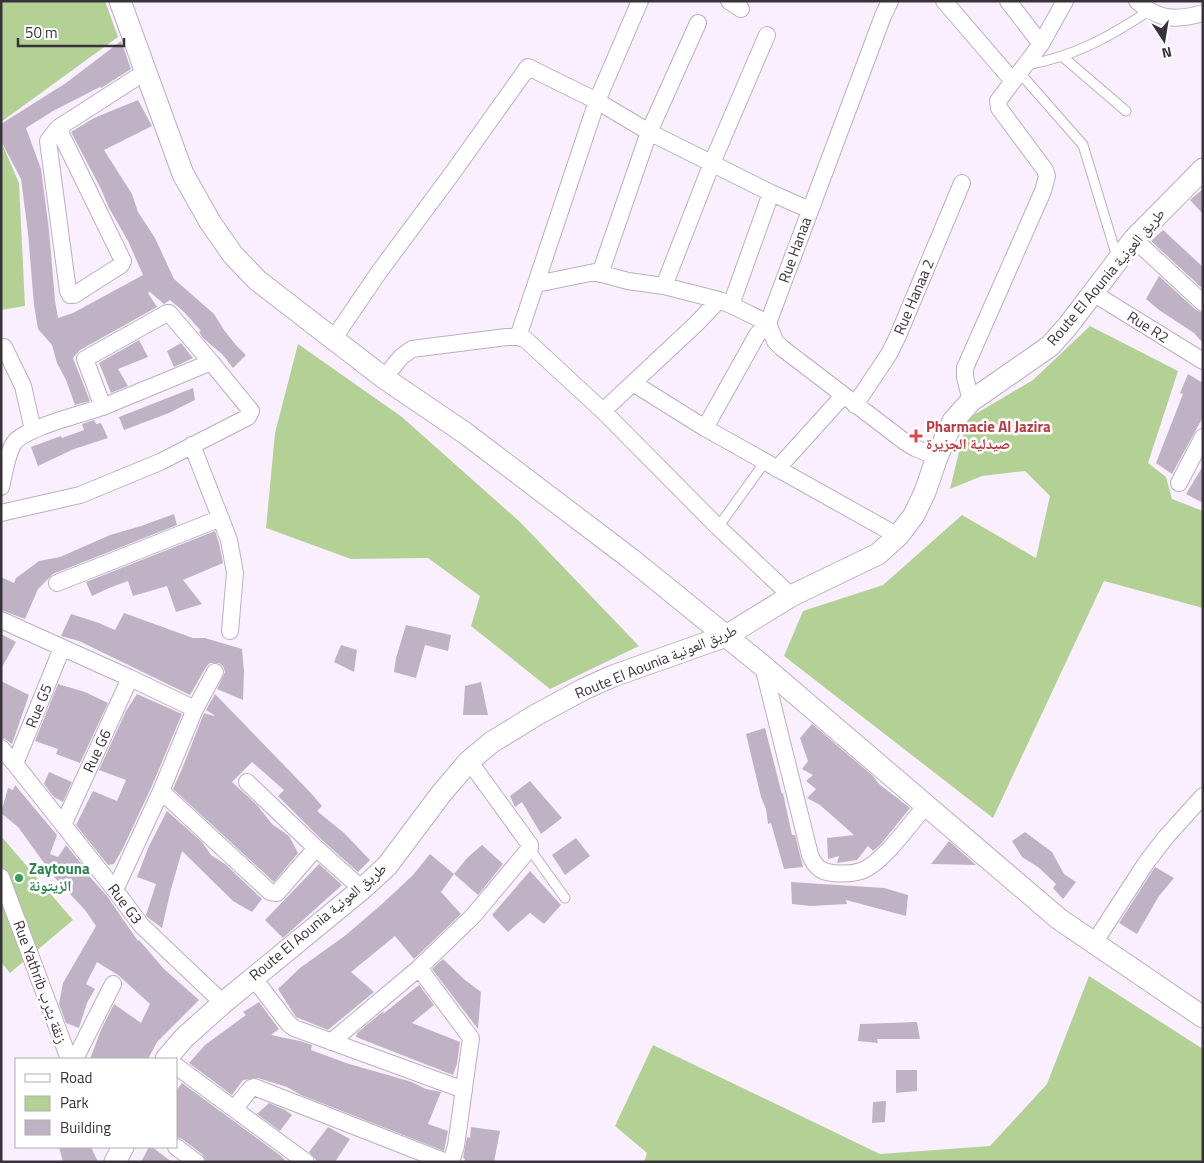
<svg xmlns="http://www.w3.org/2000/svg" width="1204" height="1163" font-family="'Titillium Web','Noto Naskh Arabic',sans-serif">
<rect width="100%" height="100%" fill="#faefff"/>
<path fill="#b3d195" d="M1,1H105L118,37L1,122Z
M1,141L19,183L25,306L1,310Z
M1090,326L1178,371L1148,463L1166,477L1172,499L1203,511V608L1104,581L993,818L784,656L803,611L883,585L962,515L1036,558L1050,496L1025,471L982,476L950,489L967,419L1033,380Z
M298,344L402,417L520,522L639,646L550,689L471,626L480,596L428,558L351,559L266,528L275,433Z
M1,836L73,920L10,973L1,962Z
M1089,976L1203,1049V1162H644L647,1153L615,1126L653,1045L880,1154L990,1146L1047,1084Z"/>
<path fill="#bfb2c5" d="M121,41L131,69L101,88L100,87L53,111L26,128L41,169L49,230L55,301L58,318L73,313L143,275L128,241L109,208L101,189L71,132L94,118L138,100L152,126L104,150L132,194L138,212L155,238L174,279L214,314L224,330L235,344L246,355L233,368L223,355L203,338L199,332L201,331L184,312L170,300L164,304L150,292L148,293L157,307L80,350L73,358L90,401L75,405L66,380L57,363L52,345L38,329L34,305L28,233L21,179L1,141V124L66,83Z
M1203,189V214L1190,200Z
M1163,230L1203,267V289L1151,241Z
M1159,276L1196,310L1203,313V343L1194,333L1159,310L1146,299Z
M139,340L148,357L118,369L128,386L111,393L99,363Z
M181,343L193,358L174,367L167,351Z
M1188,374L1203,383V417L1172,474L1156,463L1183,394L1180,393Z
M193,388L195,400L169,413L124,430L119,417Z
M94,420L96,424L101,423L108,438L74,449L38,466L31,447L61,436L62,438L84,430L82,424Z
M1203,466V503L1186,494Z
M174,514L177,525L53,574L38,589L25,619L1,610V577L14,583L16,578L39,561L60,557L110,535L141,526Z
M215,531L219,543L223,563L183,580L202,604L176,612L167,586L133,596L128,581L109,588L92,596L86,582Z
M124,613L193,638H205L242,649L244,671L243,700L217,689L225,672L223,666L219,663H210L206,667L190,695L79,641L61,636L71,614L99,623L115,630Z
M406,625L451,635L448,651L425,645L416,678L394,672L396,658Z
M1,634L16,642L1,669Z
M341,645L357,650L354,672L334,662Z
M1,681L29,695L12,744L5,739L1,738Z
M481,682L488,715H463L465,686Z
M58,684L85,692L108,703L80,763L56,754L58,749L35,741Z
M137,694L182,714L151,788L123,848L114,864L108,865L76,825L93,791L117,801L126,780L99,770L126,711Z
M215,694L309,791L322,806L317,811L344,833L370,860L358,872L323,841L278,796L284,790L252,762L232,782L257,805L272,824L289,836L298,853L274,882L173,789L182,769L204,713L214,716V715L206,710Z
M812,724L873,776L879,784L910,808L880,845L873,851L868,846L857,860L837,863L839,856L828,859L827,838L854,835L820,805L807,798L816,789L806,781L813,775L802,769L808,761L800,738Z
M765,728L782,794L783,793L792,835H795L803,867L784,869L771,823L768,824L766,809L761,797L746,734Z
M49,772L72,782L63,802L54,797L44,784Z
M530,781L562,818L541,834L522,802L515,807L510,796Z
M15,785L57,835L50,854L58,857L66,845L84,867H81L107,896L138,941L139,940L164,969L199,1000L157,1042L148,1059H90L101,1030L114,1004L141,1023L150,1004L118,975L97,962L86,984L95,989L87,1003L79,1028L66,1023L59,1004L63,983L96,926L85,910L55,878L18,827L1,813L8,788L13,790Z
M167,811L202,842L211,855L225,864L262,899L252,912L233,901L182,851L171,889L162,928L147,917L146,915L156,884L137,877L149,846Z
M1025,832L1052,852L1064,874L1076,882L1063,899L1053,888L1056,884L1038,867L1022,857L1012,841Z
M576,838L590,856L565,875L552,855Z
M949,841L976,865L931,864Z
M482,845L503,864L478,895L454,874L467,858Z
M430,854L454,874L441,892L461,914L414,959L395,936L351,972L374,992L328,1030L296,1017L278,989L300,968L346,935L382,904L413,875Z
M319,864L342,885L283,938L265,920Z
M1155,867L1174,878L1159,896L1137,934L1119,923Z
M530,871L561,905L544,924L530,913L508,932L492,915Z
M791,882L884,888L908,895L906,916L846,900L847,904L811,906L792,904Z
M443,959L465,980L481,992L478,1029L432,969Z
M419,985L434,1005L412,1023L460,1042L457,1064L453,1075L356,1037L357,1033L380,1014L384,1011L383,1014Z
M259,1002L279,1029L271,1035L300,1041L312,1045L311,1050L346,1063L412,1082L426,1089L441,1092L428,1124L448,1131L444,1151L301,1095L287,1087L258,1078L243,1080L232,1095L189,1063L205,1045L246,1015L243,1012Z
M917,1022L920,1039H877L878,1043L858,1041L860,1024Z
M896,1070H917V1091L896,1093Z
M182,1083L281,1156L287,1162H206L202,1154L182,1139L176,1137V1091Z
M886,1101L885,1122L872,1123L873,1102Z
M269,1103L285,1110L292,1115L280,1131L257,1114Z
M328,1127L350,1139L335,1162H318L309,1152Z
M471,1127L500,1131L494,1162H464L465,1159L463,1158L467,1137L470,1138Z
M59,1147H91L98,1162H63Z
M149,1147H152L172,1162H141Z"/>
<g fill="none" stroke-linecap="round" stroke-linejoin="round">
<g stroke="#bbaec1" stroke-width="11">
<path id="service" d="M1063,57L1126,111
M1026,65C1073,57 1110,37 1150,10
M1019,72L1083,145L1117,257
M718,527L765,462
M529,848L565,898"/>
</g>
<g stroke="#bbaec1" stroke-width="18">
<path id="minor" d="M729,1L741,9
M890,1L883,16L768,323L775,341L782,348L905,442L915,448L937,457
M944,1L1012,80
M1008,1L1041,44
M1137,1C1157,20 1177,21 1203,13
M58,128L123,261L121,265L74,295H70L68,291L48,141L58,128L145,72
M1134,239L1203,303
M600,274L649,132L698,23
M536,284L595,272L628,281L664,286L719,300L731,305L768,323L757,335L705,428L898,536
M664,286L712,163L767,35
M1093,293L1203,361
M731,305L771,193
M518,337L597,101L640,1
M334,338L379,272L451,175L528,67L597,101L649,132L771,193L810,210
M4,347L23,386L33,430
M384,378L401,357L412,349L506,337H518L525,339L603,411L718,527L791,596
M633,383L705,428
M971,401L965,377V368L1043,191L1047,176L1045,170L999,108L998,101L1041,44L1065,1
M855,405L889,354L897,338L962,183
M603,411L696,324L719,300
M192,445L229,540L235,573L230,631
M777,469L843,396
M1179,483L1203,437
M1,487C4,475 7,453 14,443C26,427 84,414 105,406C141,391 176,377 211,362
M1,513L80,495L160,462L248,417L251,411L211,362L169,313H167L85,359L103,407
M57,583L221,518
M1,620L130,678L195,709
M763,666L810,855C815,867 821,872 833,873C842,874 852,874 861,871C882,864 911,823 926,805
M1,748L15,764L115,890L141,925L223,1003
M15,764L62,648
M247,782L316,848L362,889
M161,791L270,892L277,893L316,848
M63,825L130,678
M1,877L69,1059
M115,890L161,791L195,709L215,672
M1094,943L1146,863L1166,837L1203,796
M419,968L471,1038L456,1146L451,1162
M253,977L288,1023L294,1028L464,1090
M331,1042L419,968L473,916L530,848V845L469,761
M75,1059L113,984
M176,1066L306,1162
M235,1108L251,1088L254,1087L446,1162
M176,1147L196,1162"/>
</g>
<g stroke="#bbaec1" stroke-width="23">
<path id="tertiary" d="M120,1L183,174L210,222L233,255L257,280L384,378L465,433L631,559L763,666L1059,919L1203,1017
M166,1059L184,1038L223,1003L362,889L387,866L441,794L469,761L492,742L536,715L584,689L613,676L726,636L791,596L878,554L898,536L914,515L925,492L937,457L953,421L971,401L1050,346L1067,327L1134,239L1203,169
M115,1162L123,1147"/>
</g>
<use href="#service" stroke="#fff" stroke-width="9"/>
<use href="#minor" stroke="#fff" stroke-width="16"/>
<use href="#tertiary" stroke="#fff" stroke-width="21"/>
</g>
<path fill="#e0444e" stroke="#fff" stroke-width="2" d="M913.5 428.5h5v5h5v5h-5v5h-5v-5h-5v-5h5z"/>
<circle fill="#2e9e5b" stroke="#fff" stroke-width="2" cx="19" cy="878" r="5"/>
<g text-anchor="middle" stroke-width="5" stroke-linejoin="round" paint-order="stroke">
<g font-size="15" fill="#38323a" stroke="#fff">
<text transform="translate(795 250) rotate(-70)" y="5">Rue Hanaa</text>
<text transform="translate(1106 277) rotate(-50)" y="5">Route El Aounia طريق العونية</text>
<text transform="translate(914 297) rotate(-67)" y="5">Rue Hanaa 2</text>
<text transform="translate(1148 327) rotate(32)" y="5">Rue R2</text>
<text transform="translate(656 662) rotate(-22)" y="5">Route El Aounia طريق العونية</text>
<text transform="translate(39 706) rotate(-68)" y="5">Rue G5</text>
<text transform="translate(97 751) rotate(-65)" y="5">Rue G6</text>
<text transform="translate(125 904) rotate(53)" y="5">Rue G3</text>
<text transform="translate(318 922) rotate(-40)" y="5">Route El Aounia طريق العونية</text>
<text transform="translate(40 982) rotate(70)" y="5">Rue Yathrib زنقة يثرب</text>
</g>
<g font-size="15" font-weight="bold" fill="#be3a42" stroke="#fff" text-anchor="start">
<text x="926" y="432">Pharmacie Al Jazira<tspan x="926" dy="17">صيدلية الجزيرة</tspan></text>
</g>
<g font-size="15" font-weight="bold" fill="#27864d" stroke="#fff" text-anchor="start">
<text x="29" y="874">Zaytouna<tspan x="29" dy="17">الزيتونة</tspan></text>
</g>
</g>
<rect width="1204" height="1163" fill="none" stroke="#38323a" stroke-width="5"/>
<rect x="15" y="1058" width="162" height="90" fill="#ffffff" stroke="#afadb0"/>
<rect x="25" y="1074" width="25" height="8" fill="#ffffff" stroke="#afadb0"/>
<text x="60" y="1083" font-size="15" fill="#38323a">Road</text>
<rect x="25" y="1096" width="25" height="15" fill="#b3d195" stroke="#afadb0"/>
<text x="60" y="1108" font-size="15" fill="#38323a">Park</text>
<rect x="25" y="1120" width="25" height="15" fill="#bfb2c5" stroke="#afadb0"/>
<text x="60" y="1133" font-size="15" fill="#38323a">Building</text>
<g transform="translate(1164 40) rotate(168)" stroke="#ffffff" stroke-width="4" paint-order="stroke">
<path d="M0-4L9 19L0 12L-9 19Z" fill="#38323a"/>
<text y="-8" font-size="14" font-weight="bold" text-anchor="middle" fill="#38323a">N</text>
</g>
<path d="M18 38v8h106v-8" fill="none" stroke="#38323a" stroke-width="2.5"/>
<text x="25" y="38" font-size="15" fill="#38323a" stroke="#ffffff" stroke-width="4" paint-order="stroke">50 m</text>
</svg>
